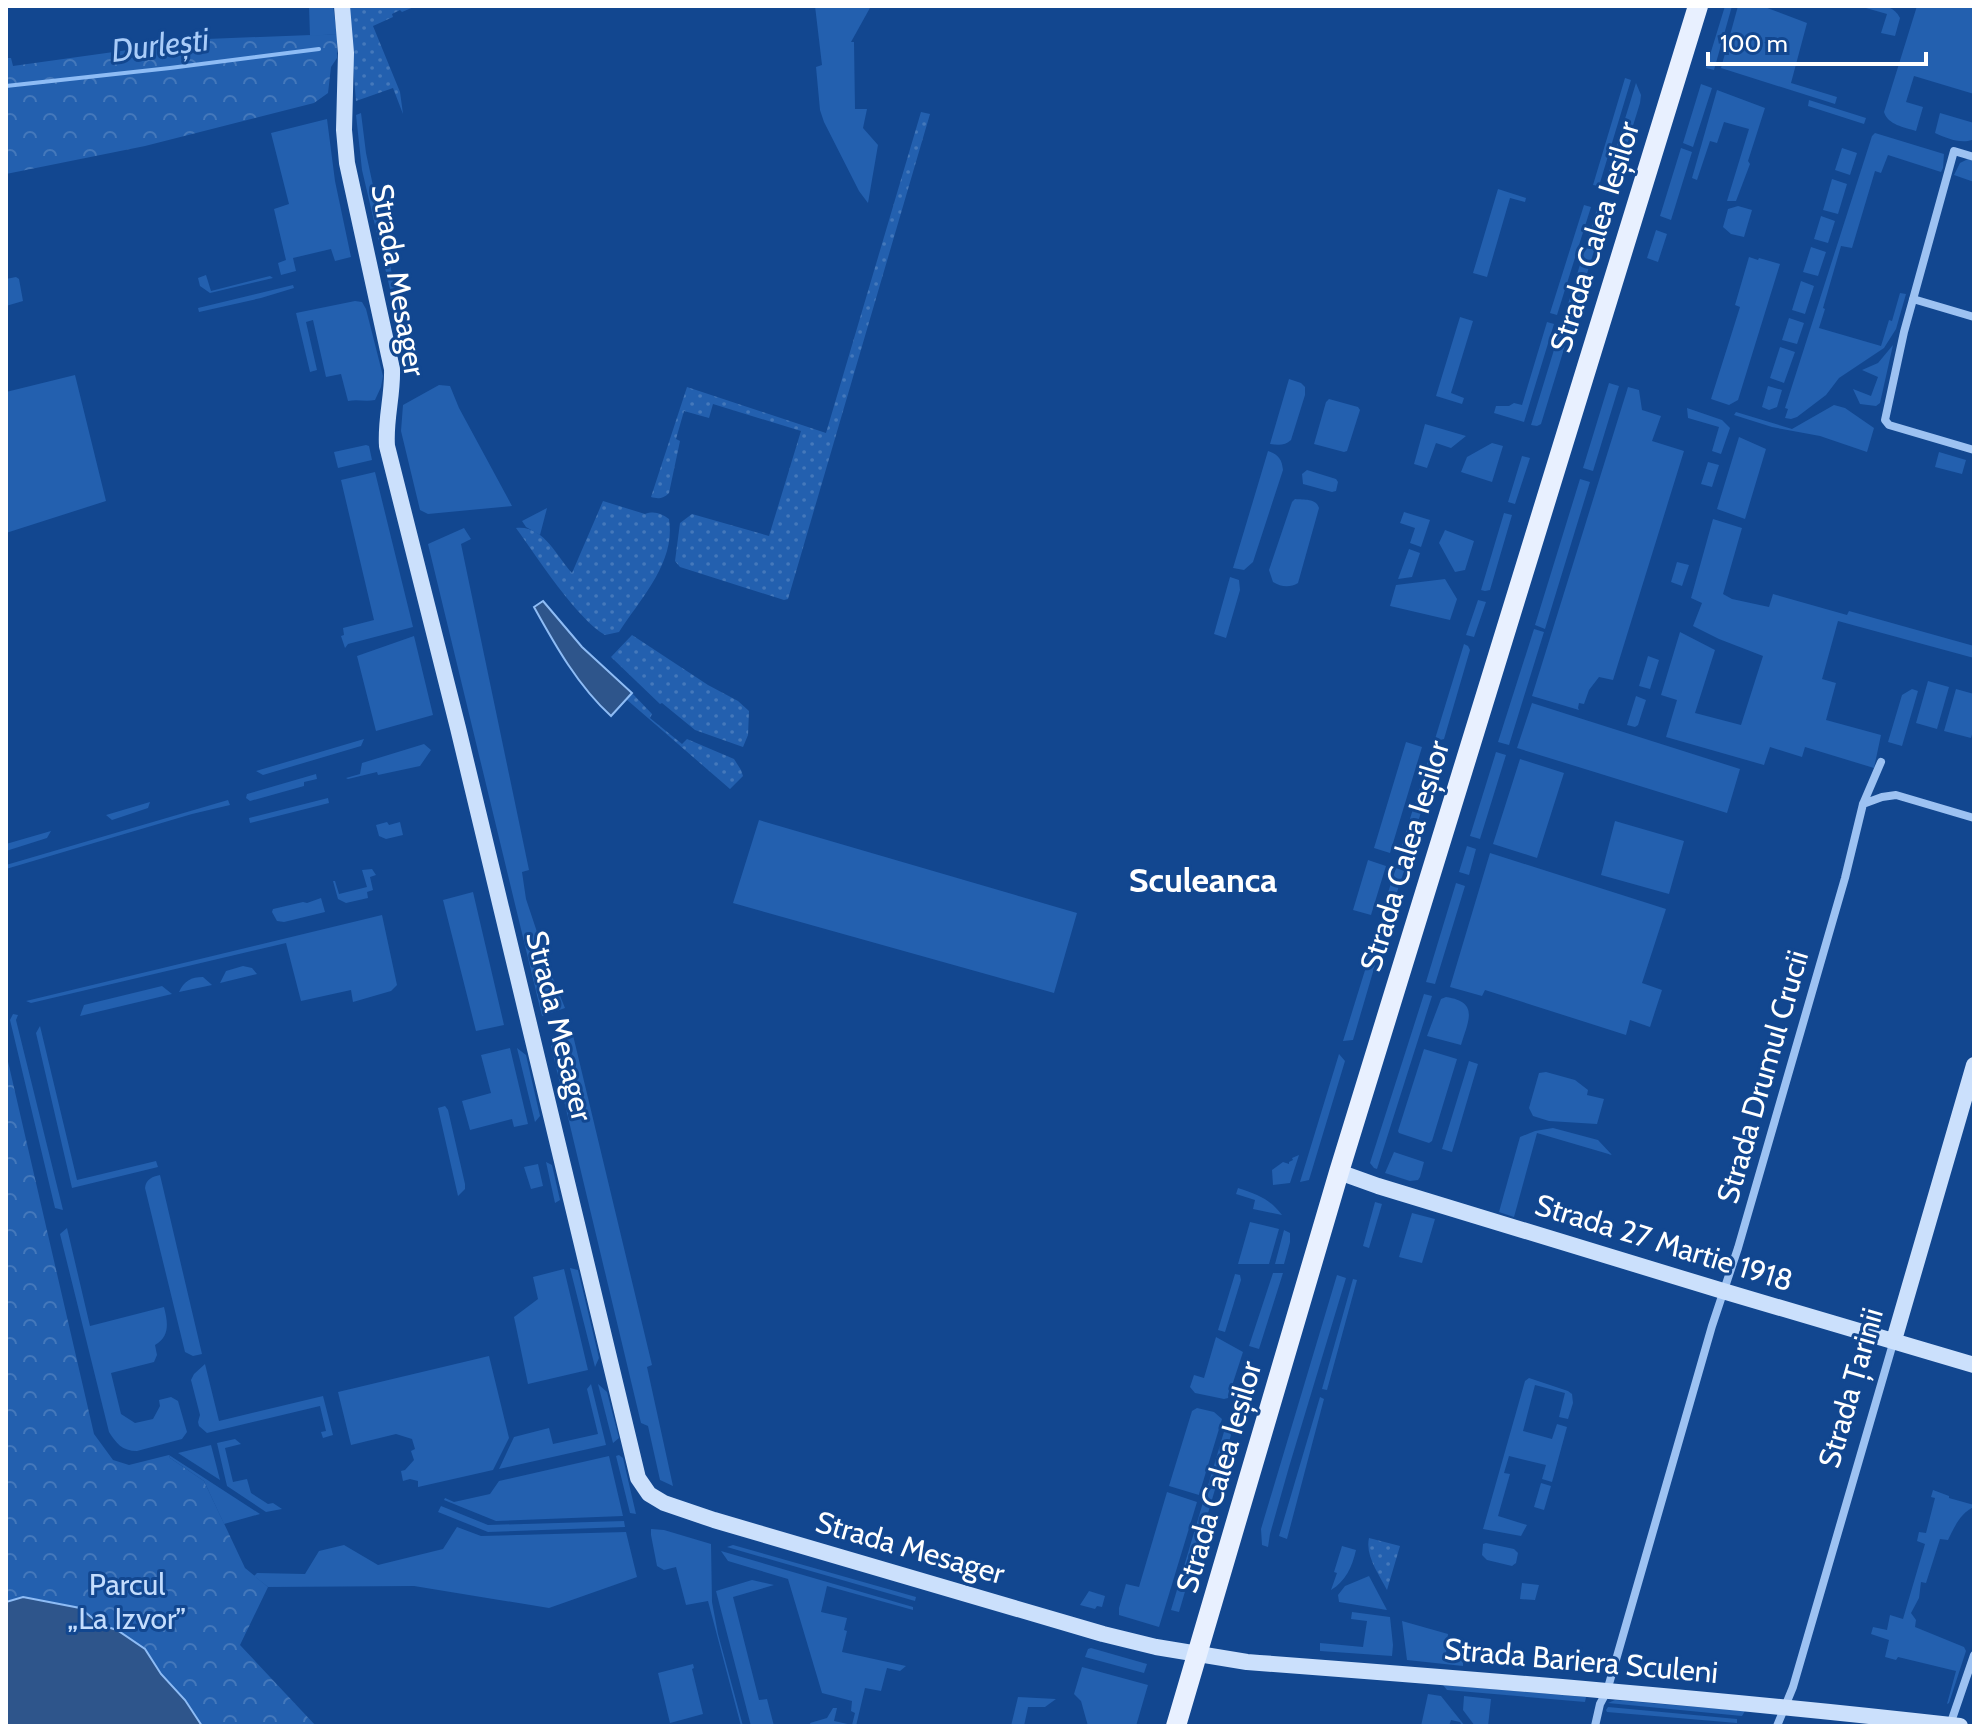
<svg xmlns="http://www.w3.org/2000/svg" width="1980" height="1732" font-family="Cabin,sans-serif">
<defs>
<pattern id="grass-dots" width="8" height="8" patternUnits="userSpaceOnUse" patternTransform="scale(2)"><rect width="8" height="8" fill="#2360af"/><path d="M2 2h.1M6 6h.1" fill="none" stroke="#4478bb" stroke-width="1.8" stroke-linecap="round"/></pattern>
<pattern id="park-crowns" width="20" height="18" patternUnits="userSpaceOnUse" patternTransform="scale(2)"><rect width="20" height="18" fill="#2360af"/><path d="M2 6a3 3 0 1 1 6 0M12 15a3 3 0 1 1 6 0" fill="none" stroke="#4478bb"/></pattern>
</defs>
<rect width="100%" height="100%" fill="#124790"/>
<path fill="url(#grass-dots)" d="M348,6H416L402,12L400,10L392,14L393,17L373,26L400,92L403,114L393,88L356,101Z
M921,112L930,114L788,599L784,600L680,567L675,561L680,523L692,514L769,536L801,431L713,404L709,418L684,411L676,439L680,441L669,493C663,499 658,499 651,497L687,387L826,433Z
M603,501L645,514C654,511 661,513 669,519C676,562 641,598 619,632L605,635C577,619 537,557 516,528C544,525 556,556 572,573Z
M632,635L708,685L738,701L749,711L748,735L743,747L695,730L662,703L660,704L611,657Z
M632,693L652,714L650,718L682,744L687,739L734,759L741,770L743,776L730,789L626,699Z
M1369,1538L1400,1546L1387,1590C1379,1574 1365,1556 1369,1538Z"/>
<path fill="url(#park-crowns)" d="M337,34V58L331,67L328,93L314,103L145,146L6,174V58H11L13,66L207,39Z
M6,1053L94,1434L113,1460L129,1465L169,1455L170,1458L204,1481L245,1568L268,1587L240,1645L316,1726H6Z"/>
<path fill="#2360af" d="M309,6H333L337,34L310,36Z
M815,6H871L851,42H854L855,109H867L863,128L878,145L868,203L859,191L824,122L820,110L816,67L822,65Z
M1725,6H1732L1714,70L1706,68Z
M1738,6H1762L1807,23L1791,83L1837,97L1835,104L1721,68Z
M1859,6C1875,6 1892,2 1900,18L1895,36L1881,33L1887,14Z
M1917,6H1974V94L1914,76L1906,102L1923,107L1916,131C1904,127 1888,125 1884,112Z
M1625,78L1631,80L1599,186L1593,185Z
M1636,83L1641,95L1640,103L1618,174L1609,171Z
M1701,84L1712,88L1693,147L1683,143Z
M1717,90L1765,108L1748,161L1750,164L1736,201H1727L1749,129L1724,122L1717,143L1710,141L1697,180L1692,178Z
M1809,100L1866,118L1864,124L1808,106Z
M361,113L366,153L395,288L390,289L362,170L356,115Z
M1940,113L1974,123V133L1972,140C1960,144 1946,138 1935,133Z
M327,119L335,181L351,257L335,261L331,249L293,258L296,271L281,275L278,263L286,260L274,209L289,204L271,133Z
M1875,133L1944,154L1943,168L1941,172L1888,155L1881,173L1875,171L1852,248L1841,246L1823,308L1825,309L1819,328L1881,346L1889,320L1892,321L1900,293L1906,294L1896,329L1884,348L1839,378L1826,395L1797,417L1791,419L1785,418L1788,409L1785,408L1872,136Z
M1681,148L1692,152L1671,220L1660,216Z
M1842,148L1857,153L1850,175L1835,170Z
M1968,159L1974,161V182L1954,175L1960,163Z
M1832,179L1847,184L1838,214L1823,210Z
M1498,189L1526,198L1525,202L1510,198L1487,277L1473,273Z
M1584,205L1591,207L1557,315L1550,313Z
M1738,206L1752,210L1744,237L1731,234L1723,227L1728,209Z
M1597,209L1604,211L1605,215L1541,424L1537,426L1531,425Z
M1821,216L1835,221L1828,243L1814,239Z
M1656,230L1667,234L1658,262L1647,258Z
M1811,247L1826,252L1818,276L1803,272Z
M1749,257L1758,260L1759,258L1780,264L1738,400L1729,405L1711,399L1740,307L1735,305Z
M206,275L211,291L270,276L273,278L210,293L200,286L198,278Z
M16,277L19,279L23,301L6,306V279Z
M1801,281L1814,286L1805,314L1792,310Z
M293,285L294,288L261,298L199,312L198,308Z
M355,301L362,302L366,309L383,376L381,387L375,400C365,402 358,399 348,401L341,374L326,377L313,320L306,322L317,370L310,372L296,313Z
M399,306L414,371L409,373L393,307Z
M1460,317L1473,321L1451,393L1464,398L1462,404L1436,396Z
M1789,318L1804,323L1797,344L1782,340Z
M1547,322L1554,324L1524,422L1494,413L1496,406H1509L1514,403L1522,405Z
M1893,345L1880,403L1876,406L1860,404L1853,389L1871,396L1878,377L1862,370L1878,363Z
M1780,347L1795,352L1784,383L1770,378Z
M75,375L106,501L6,533V392Z
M1289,379L1301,383L1305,387V395L1291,440C1285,446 1278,445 1270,444Z
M1609,383L1619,386L1593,471L1583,468Z
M439,385L450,386L459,408L512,506L428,514L420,510L401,431L403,405Z
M1768,386L1782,390L1777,407L1769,410L1762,407Z
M1628,387L1639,390L1642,410L1661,416L1652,441L1684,451L1613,680L1599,677L1589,690L1584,704L1579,703L1578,708L1579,710L1532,696Z
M1329,399L1358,407L1360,410L1347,451L1344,452L1314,444L1326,402Z
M1834,405L1845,408L1874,428L1867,452L1820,436L1772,427L1734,415L1736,412L1792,429Z
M1687,408L1722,420L1730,428L1721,454L1712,451L1719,427L1688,418Z
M1425,424L1466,436L1451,448L1436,443L1427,468L1414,464Z
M1739,437L1766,449L1745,519L1717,509Z
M1492,443L1503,446L1492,482L1461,472L1467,457Z
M366,445L369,446L372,460L338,468L334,452Z
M1268,451C1278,454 1282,459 1283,470L1253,562L1244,570L1233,568Z
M1939,452L1966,460L1962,474L1935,467Z
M1522,456L1530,458L1515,504L1508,502Z
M1708,462L1719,465L1712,487L1701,484Z
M1307,470L1336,479L1338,482L1336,491L1332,492L1303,484L1302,474Z
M375,472L413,627L348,644L345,648L341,636L344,635L343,628L374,620L341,480Z
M1580,479L1590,482L1545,629L1535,625Z
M1295,499C1304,500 1316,498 1319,508L1298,583C1290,588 1281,587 1273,582L1269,570L1292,502Z
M547,508L540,535L526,527L522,521Z
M1404,512L1430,520L1421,547L1410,543L1415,528L1400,523Z
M1504,513L1512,515L1490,590L1485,591L1481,590Z
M1713,519L1742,528L1723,594L1732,599L1769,607L1773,594L1847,615L1849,611L1974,646V658L1838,621L1822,679L1836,683L1826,720L1881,735L1874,768L1805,747L1802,757L1770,747L1764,765L1666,737L1677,700L1661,695L1680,632L1715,650L1695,713L1741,725L1763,656L1719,639L1693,626L1702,603L1691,598Z
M464,528L471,539L461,544L529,870L522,872L526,899L550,971L565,1008L542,1016L428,544Z
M1445,530L1474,541L1465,570L1455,572L1439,543Z
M1409,549L1420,553L1412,577L1398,579Z
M1677,562L1689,565L1682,586L1671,582Z
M1230,577L1239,580L1240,590L1226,638L1214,634Z
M1445,579L1457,599L1450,620L1390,606L1396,585Z
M1478,600L1486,602L1474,637L1466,635Z
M1534,629L1544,632L1509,745L1498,742Z
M414,636L433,715L376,731L357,656Z
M1464,644L1468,646L1470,650L1444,739L1440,740L1435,739Z
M1648,656L1659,660L1650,689L1639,686Z
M1928,681L1949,687L1937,729L1916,723Z
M1912,689L1918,691L1902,746L1888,742L1902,695Z
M1956,689L1974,694V727L1971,738L1944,731Z
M1636,696L1646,700L1638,725L1635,727L1627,725Z
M1532,703L1740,769L1727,813L1517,748Z
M364,739L361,746L263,775L256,771Z
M1406,742L1422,747L1390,853L1374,848Z
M424,744L431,750L420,766L378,775L377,772L348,779L346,778L360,774L362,763Z
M1431,751L1437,761L1408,854L1400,851Z
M1496,752L1506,755L1480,839L1470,836Z
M1520,759L1564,773L1537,858L1493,844Z
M316,774L317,779L304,782V786L250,801L246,798L247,794Z
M328,798L329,803L250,823L249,818Z
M228,800L230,805L192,814L6,869V865Z
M150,802L148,808L112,820L106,815Z
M759,820L1077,913L1054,993L733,903Z
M1615,821L1684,841L1669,894L1601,875Z
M387,822L389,825L400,822L403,835L386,839L379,836L376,825Z
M51,831L47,838L6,851V844Z
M1467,846L1476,849L1469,875L1459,872Z
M1490,853L1666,909L1642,983L1662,990L1650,1027L1630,1020L1626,1035L1485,990L1482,996L1450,987Z
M1368,860L1386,866L1371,915L1353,910Z
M1396,868L1404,871L1388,919L1380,917Z
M372,869L376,875L370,877L373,890L367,892L368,898L346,903L338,899L333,881H335L339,894L367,887L362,870Z
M1456,883L1465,886L1435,984L1426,982Z
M473,892L504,1025L476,1031L443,900Z
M321,898L325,912L284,922L277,921L272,912L273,909L303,902L307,903Z
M382,915L397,985L391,991L353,1002L351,990L301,1001L286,943L31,1003L26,1001Z
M1371,951L1375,965L1353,1040L1343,1041Z
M243,966L252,968L257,974L220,983L226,971Z
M203,977L212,985L179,992C184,981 191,977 203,977Z
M162,986L172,994L80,1016L84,1005Z
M1424,994L1432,996L1377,1169L1374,1168L1370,1163Z
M1446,997C1480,1002 1468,1021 1461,1045L1427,1036L1441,999Z
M13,1014L18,1015L16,1020L63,1210L55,1208L10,1020Z
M40,1026L77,1180L156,1161L158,1167L72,1188L36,1033Z
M572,1031L652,1365L647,1367L673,1486L660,1480L648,1426L641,1423L551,1046Z
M510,1048L528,1124L514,1127L512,1119L470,1130L462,1101L491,1093L481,1055Z
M517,1048L526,1055L540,1116L535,1122Z
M1424,1049L1457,1059L1432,1141L1429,1143L1399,1133L1398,1131Z
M1339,1054L1345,1061L1309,1180L1300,1182Z
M1469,1061L1478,1064L1452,1152L1442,1149Z
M1546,1072L1575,1080L1588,1090L1587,1095L1604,1099L1597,1124L1549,1121L1533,1116L1529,1108L1539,1073Z
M445,1106L448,1110L465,1184V1189L458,1196L438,1108Z
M1553,1128L1598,1140L1612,1155L1537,1133L1514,1217L1499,1212L1520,1137L1535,1131Z
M1394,1152L1424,1162L1420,1177L1418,1180L1410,1181L1385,1173Z
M1299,1155L1290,1183L1273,1185L1272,1170L1283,1162L1289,1164V1162L1293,1160L1292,1158Z
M546,1162L552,1165L560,1200L555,1203Z
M538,1164L543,1186L531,1189L524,1167Z
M160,1175L202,1354L193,1356L185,1352L145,1188C146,1179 152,1177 160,1175Z
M1238,1188C1258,1195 1269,1198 1282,1215L1253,1209L1255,1200L1236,1194Z
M1375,1202L1382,1204L1369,1248L1363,1246Z
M1412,1213L1435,1219L1422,1263L1399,1257Z
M1250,1222L1279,1229L1269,1264H1238Z
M67,1228L90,1326L164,1307C168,1323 170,1336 155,1345L157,1355L154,1362L111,1373L121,1414L135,1423L153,1419L160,1406L159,1400L171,1397L178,1401L187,1432L182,1439L137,1451C122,1451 116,1443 109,1432L60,1234Z
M1284,1230L1290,1233V1242L1284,1264H1275Z
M570,1268L578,1270L599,1358L595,1367Z
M564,1269L588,1370L528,1384L514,1317L538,1299L533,1277Z
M1273,1273H1283L1259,1349L1249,1346Z
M1235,1274L1240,1275L1241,1280L1225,1332L1218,1330Z
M1337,1275L1346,1278L1289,1467L1270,1534L1268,1547L1262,1545L1261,1529Z
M1353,1279L1357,1280L1327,1390L1322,1389Z
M1216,1337L1243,1352L1228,1398L1224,1399L1195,1393L1190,1387L1194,1375L1204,1378Z
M489,1356L509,1438L493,1470L418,1487V1481L410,1479L403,1481L401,1471L405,1470L414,1460L411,1451L415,1449L412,1439L396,1434L351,1445L338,1392Z
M205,1364L219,1421L323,1396L333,1435L323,1438L321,1432L326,1431L320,1406L207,1433L199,1426L198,1422L200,1415L191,1380L194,1374Z
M1529,1378L1568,1391L1572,1394L1573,1403L1568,1419L1559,1417L1565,1393L1535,1385L1523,1431L1552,1439L1557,1424L1567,1427L1552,1482L1542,1479L1546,1465L1509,1456L1504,1473L1510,1474L1498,1516L1527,1525L1521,1536L1483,1529L1525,1381Z
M591,1384L606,1445L499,1469L514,1437L549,1428L553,1444L598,1434L587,1389Z
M598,1384L607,1392L619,1438L613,1443Z
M1320,1397L1324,1399L1287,1539L1279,1536Z
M1197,1408L1214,1412L1222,1419L1199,1495L1169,1486L1192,1411Z
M1226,1425L1231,1435L1179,1612L1171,1610Z
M235,1439L241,1444L225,1448L233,1482L247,1479L251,1493L268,1504L273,1503L282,1509L266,1512L227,1486L217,1443Z
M211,1445L220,1480L178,1453Z
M169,1455L260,1514L224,1524L204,1481L170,1458Z
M619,1455L623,1458L636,1514L630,1513L616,1456Z
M609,1456L623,1516L496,1521L444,1500L445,1498L454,1502L490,1494L499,1481Z
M1541,1483L1551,1486L1544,1510L1534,1507Z
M1933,1490L1949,1496V1498L1974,1505V1507C1960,1513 1954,1528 1948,1540L1940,1539L1926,1583L1921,1582L1919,1598L1911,1613L1916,1620L1915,1627L1964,1647L1966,1651L1949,1703L1947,1704L1956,1671L1898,1657L1896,1660L1885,1657L1889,1640L1871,1634L1873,1627L1887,1630L1890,1615L1903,1619L1925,1544L1917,1541L1919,1532L1926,1533L1935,1498L1931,1497Z
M1167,1492L1197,1502L1159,1627L1119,1615V1608L1126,1584L1139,1587Z
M441,1506L488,1525L624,1521L625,1527L488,1532L438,1512Z
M457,1527L481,1536L626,1532L637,1577L549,1608L414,1586L268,1587L254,1576L257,1573L305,1574L319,1551L344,1545L378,1565L443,1549Z
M651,1529L664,1530L711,1544L712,1602L718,1634L743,1726H741L708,1601L686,1605L676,1567L664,1570L657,1566L651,1535Z
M1486,1543L1514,1549L1518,1553L1516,1563L1512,1566L1487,1560L1482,1555L1483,1544Z
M733,1545L916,1597L915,1601L727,1547Z
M1342,1546L1356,1550C1352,1567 1346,1581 1331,1590L1337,1573L1334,1572Z
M721,1551L913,1607V1610L827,1586L821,1612L847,1618L844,1630L847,1631L842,1652L906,1666L900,1671L887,1668L881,1691L865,1688L856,1726H811L810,1723L827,1718L833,1708H837L834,1721L852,1725L855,1713L851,1711L852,1701L822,1693L788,1579L728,1561Z
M1369,1576L1387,1610L1339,1602L1338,1595L1345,1586Z
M752,1580L774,1585L733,1597L759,1700L767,1699L774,1726H751L716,1591Z
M1522,1583L1539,1585L1535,1600L1520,1599Z
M1089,1591L1105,1596L1102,1607L1097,1606L1095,1609L1080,1605Z
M1352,1612L1390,1617L1393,1645L1392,1656L1320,1651V1643L1363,1647L1367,1621L1351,1619Z
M1402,1621L1448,1634L1446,1654L1461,1656V1659H1463V1666L1407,1660Z
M1091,1648L1147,1664L1144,1673L1085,1657L1088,1649Z
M693,1664L694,1668L692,1669L703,1714L670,1723L658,1673Z
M1082,1667L1148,1685L1136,1726H1088L1081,1701L1074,1694Z
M1443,1685L1586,1697L1585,1702L1447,1690Z
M1428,1694L1441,1696L1465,1726H1462L1460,1722L1451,1720L1449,1726L1435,1724L1434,1726H1421Z
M1464,1696L1491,1699L1488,1726H1475L1463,1710Z
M1018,1697L1056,1699L1045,1707H1028L1024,1726H1011Z
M1615,1700L1745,1711L1742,1716L1608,1703Z
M1608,1707L1737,1719V1723L1607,1712L1606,1710Z"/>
<path fill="#2e558b" stroke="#8ebcf5" stroke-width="2" d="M543,601L582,647L632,693L611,716C578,686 555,645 534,607Z
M23,1597L80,1608L101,1625L117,1630L145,1649L161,1674L185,1700L202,1726H6V1602Z"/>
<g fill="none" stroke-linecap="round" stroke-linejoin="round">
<path stroke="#8ebcf5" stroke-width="4" d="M6,86L170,68L319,49"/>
<path stroke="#9dc2f2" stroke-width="8" d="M1974,157L1954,151L1904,332L1885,420L1889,425L1974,450
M1913,299L1974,317
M1863,804L1882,797L1896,795L1974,818
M1950,1725L1974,1655
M1595,1726L1600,1704L1607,1691L1712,1326L1738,1248L1845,878L1863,804L1881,762
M1777,1726L1793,1687L1894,1340"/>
<path stroke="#cbe0fc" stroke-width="16" d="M342,6L346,53L344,130L347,163L392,369C393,395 385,420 387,446L458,728L638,1478L649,1494L664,1503L714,1520L1103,1634L1156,1647L1247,1662C1485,1680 1723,1699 1960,1726
M1339,1172L1378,1186L1723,1291L1974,1365
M1894,1340L1974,1065"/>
<path stroke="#e8f0ff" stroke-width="20" d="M1176,1726L1339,1172L1698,6"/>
</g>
<g text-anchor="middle" stroke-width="6" stroke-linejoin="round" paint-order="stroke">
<g font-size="30" fill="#fff" stroke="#124790">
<text transform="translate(1595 237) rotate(-73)" y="10">Strada Calea Ieșilor</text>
<text transform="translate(398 280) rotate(80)" y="10">Strada Mesager</text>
<text transform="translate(1405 856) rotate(-73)" y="10">Strada Calea Ieșilor</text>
<text transform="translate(559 1026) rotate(76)" y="10">Strada Mesager</text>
<text transform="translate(1763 1077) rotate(-74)" y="10">Strada Drumul Crucii</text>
<text transform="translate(1664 1243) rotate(17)" y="10">Strada 27 Martie 1918</text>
<text transform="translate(1851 1388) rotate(-74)" y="10">Strada Țarinii</text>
<text transform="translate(1219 1477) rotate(-74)" y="10">Strada Calea Ieșilor</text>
<text transform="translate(910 1548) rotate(16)" y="10">Strada Mesager</text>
<text transform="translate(1581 1661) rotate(5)" y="10">Strada Bariera Sculeni</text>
</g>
<g font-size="30" fill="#c4ddfd" stroke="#124790">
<text x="127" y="1595">Parcul<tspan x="127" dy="34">„La Izvor”</tspan></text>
</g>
<g font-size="32" font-style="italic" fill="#a9ccf9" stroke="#124790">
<text transform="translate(160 45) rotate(-7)" y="11">Durlești</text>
</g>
<g font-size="34" font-weight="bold" fill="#fff" stroke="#124790">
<text x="1203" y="892">Sculeanca</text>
</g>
</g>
<rect width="1980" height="1732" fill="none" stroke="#ffffff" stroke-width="16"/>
<path d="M1708 52v12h218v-12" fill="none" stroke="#ffffff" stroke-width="4"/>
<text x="1720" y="52" font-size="24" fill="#ffffff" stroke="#124790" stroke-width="6" paint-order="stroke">100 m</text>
</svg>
